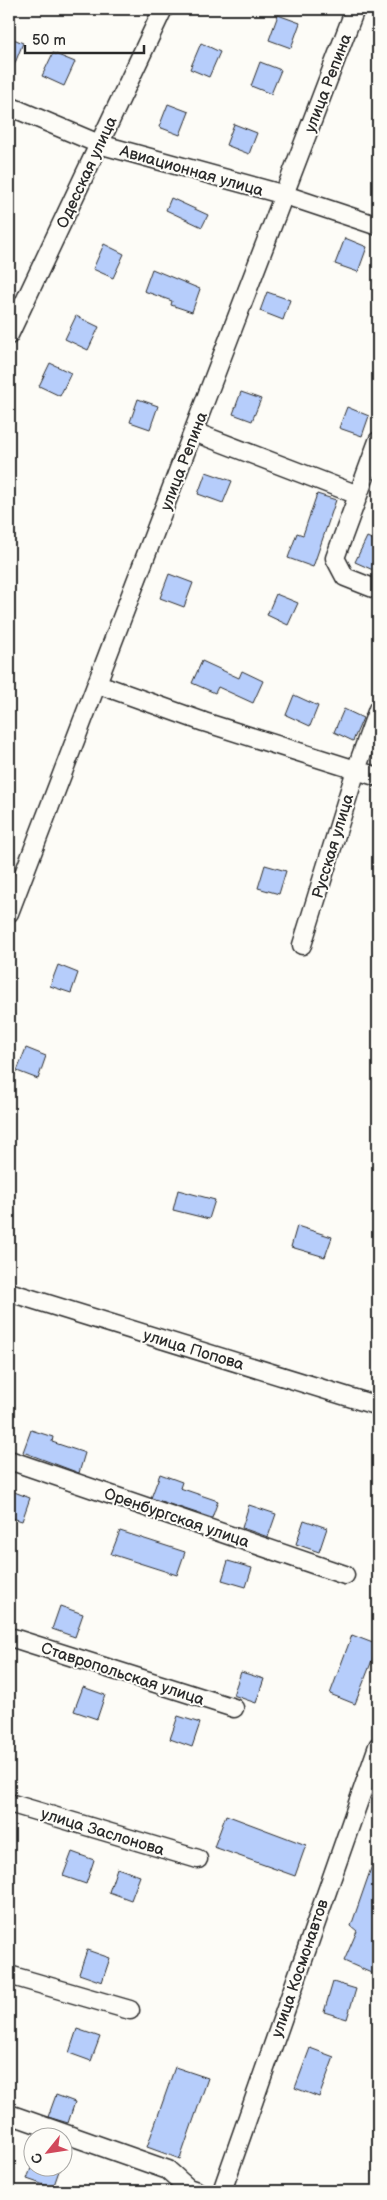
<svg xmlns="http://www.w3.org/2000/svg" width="387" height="2200" font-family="'Balsamiq Sans',sans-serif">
<rect width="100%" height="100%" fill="#fdfcf7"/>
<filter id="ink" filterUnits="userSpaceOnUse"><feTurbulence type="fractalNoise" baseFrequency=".02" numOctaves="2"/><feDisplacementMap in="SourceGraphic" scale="10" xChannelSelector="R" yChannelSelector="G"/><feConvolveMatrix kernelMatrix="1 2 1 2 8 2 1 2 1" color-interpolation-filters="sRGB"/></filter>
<g filter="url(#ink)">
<path fill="#b6cdfb" stroke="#2b2b2b" d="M278,15L300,23L291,48L269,40Z
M9,37L23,43L9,78Z
M201,43L220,52L209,77L190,69Z
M53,53L75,62L64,86L42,76Z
M260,62L281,70L271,94L251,86Z
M168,104L189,112L180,135L159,127Z
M234,124L257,133L249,154L226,145Z
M171,198L208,215L202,227L166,210Z
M345,238L367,247L358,272L335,264Z
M104,244L124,254L113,278L93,269Z
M152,269L200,289L192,312L171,305L172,301L144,291Z
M267,292L290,300L283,320L260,311Z
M76,316L99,327L88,350L65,339Z
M50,363L71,373L60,396L39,386Z
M241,392L261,399L252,421L233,414Z
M138,399L158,406L150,429L130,422Z
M347,407L369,416L362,436L339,428Z
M206,472L232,481L223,503L198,494Z
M317,494L336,500L313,567L288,558L297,533L303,535Z
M367,537L378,542V559L373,570L355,562Z
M169,574L193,583L184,607L160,598Z
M276,594L298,603L288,625L267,615Z
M202,661L239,678L242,671L263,681L253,703L218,687L215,693L192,683Z
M294,695L318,706L310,726L286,715Z
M344,709L363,718L353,741L334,732Z
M265,865L286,871L279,894L258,888Z
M58,965L78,973L71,993L50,986Z
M26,1048L46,1056L38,1079L17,1071Z
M178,1190L215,1200L209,1219L173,1210Z
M297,1226L332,1237L325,1257L291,1247Z
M31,1430L53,1437L52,1442L85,1453L79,1473L23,1452Z
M160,1474L182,1482L180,1488L218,1501L212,1518L151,1498Z
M9,1490L30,1498L22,1521L9,1517Z
M249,1505L276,1514L268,1537L242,1528Z
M304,1520L327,1528L319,1552L296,1544Z
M120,1531L185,1552L177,1575L111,1554Z
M228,1561L252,1568L246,1587L222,1580Z
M60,1606L83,1614L75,1637L52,1629Z
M352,1635L378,1645L355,1704L330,1694Z
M241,1672L264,1679L256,1703L233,1695Z
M83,1687L105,1695L97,1719L74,1711Z
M178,1716L200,1723L192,1747L170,1739Z
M226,1815L306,1845L295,1876L214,1847Z
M72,1852L94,1860L86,1884L63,1876Z
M376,1854L378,1855V1976L344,1961L357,1931L351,1926Z
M117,1868L140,1876L131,1900L109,1892Z
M87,1950L110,1958L102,1982L79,1974Z
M333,1982L356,1989L347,2019L324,2012Z
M77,2029L100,2037L91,2061L69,2053Z
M310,2048L334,2057L319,2097L295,2088Z
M175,2067L208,2078L180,2159L147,2147Z
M56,2095L75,2102L68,2123L48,2117Z
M31,2168H60L53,2188L27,2179Z"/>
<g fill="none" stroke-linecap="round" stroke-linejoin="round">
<g stroke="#2b2b2b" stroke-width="21">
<path id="street" d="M9,106L99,144L285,195L378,226
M9,335L163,9
M194,432L358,495
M378,441L335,558L345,577L378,590
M98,684L204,722L356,770L378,709
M9,913L355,9
M302,945L356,770L378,777
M9,1292L378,1406
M9,1460L345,1575
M13,1638L234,1708
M9,1803L198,1859
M9,1975L130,2010
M9,2114L168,2170L188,2188L197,2191
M222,2191L378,1746"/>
</g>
<use href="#street" stroke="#fdfcf7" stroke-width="18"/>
</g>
</g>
<g text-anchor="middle" stroke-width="4" stroke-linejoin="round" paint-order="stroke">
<g font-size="16" fill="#2b2b2b" stroke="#fdfcf7">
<text transform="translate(327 83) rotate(-69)" y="6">улица Репина</text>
<text transform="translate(192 170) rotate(16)" y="6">Авиационная улица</text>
<text transform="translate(86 172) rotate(-65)" y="6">Одесская улица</text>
<text transform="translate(183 461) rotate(-69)" y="6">улица Репина</text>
<text transform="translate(332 846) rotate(-73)" y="6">Русская улица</text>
<text transform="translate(194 1349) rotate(17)" y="6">улица Попова</text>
<text transform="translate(177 1517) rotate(19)" y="6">Оренбургская улица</text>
<text transform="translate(123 1673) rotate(18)" y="6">Ставропольская улица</text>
<text transform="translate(103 1831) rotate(17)" y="6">улица Заслонова</text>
<text transform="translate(299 1968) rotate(-71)" y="6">улица Космонавтов</text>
</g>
</g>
<rect width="387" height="2200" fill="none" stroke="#fdfcf7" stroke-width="30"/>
<rect x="15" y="15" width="357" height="2170" fill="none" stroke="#2b2b2b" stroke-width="2" filter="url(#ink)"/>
<g transform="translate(48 2152) rotate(240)"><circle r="24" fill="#fdfcf7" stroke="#a9a8a5"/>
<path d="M0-4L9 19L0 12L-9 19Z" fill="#d1495b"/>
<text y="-8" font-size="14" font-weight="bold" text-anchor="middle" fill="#2b2b2b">С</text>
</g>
<path d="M25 45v8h119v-8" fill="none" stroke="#2b2b2b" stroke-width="2.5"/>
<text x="32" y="45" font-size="15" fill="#2b2b2b" stroke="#fdfcf7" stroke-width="4" paint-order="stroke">50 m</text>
</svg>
